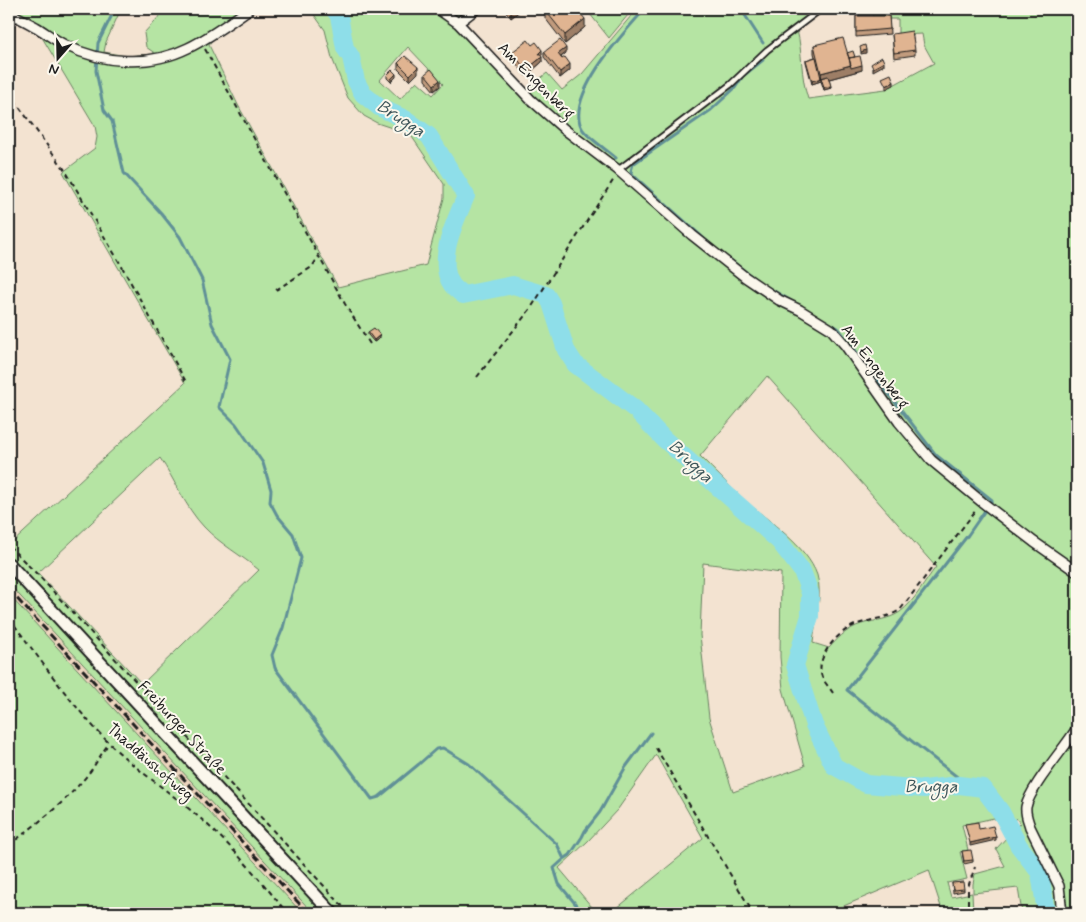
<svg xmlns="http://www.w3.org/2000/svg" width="1086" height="922" font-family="Mynerve,sans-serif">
<rect width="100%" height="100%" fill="#f3e3d1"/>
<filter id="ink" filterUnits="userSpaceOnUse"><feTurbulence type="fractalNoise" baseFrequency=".02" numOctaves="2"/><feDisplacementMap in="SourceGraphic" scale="10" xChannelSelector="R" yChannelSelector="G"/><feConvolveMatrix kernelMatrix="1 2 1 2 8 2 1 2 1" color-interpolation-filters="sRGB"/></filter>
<g filter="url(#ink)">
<path fill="#edd5be" d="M9,584L64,643L313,913H302L9,595Z"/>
<path fill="#b5e4a3" stroke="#688060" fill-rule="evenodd" d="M9,9H121L106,42L104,52L126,56L156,54L146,47L144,33L164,11L168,9H258L211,41L209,45L238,105L338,287L426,265L444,198V184L410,134L377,123L364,116L348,98L332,58L325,30L310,9H483L465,24V26L527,89L547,73L562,90L582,74L637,9H824L797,30C803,53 800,75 808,99L886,89L934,63L924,45L922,34L898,35V19H873L872,9H1077V913H1022L1018,888L973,893V884L975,874L1005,866L996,849L1020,823L1016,818L1004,832L994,818L962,825L968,850L960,852L967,879L947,883L951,897L972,893L973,913H943L929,870L827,913H611L703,838L656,755L618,809L588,841L559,868L597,913H313L9,584V543L10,545L185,383L63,172L95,148L97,137L95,126L40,34ZM408,47L443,84L433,95L417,81L400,99L380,80ZM767,376L936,567C925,581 915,601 900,612C887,621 870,620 856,626C845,631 837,639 829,648L813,643C815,623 823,594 817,575C807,546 768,521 746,501C730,487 715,471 700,456ZM160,458C175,480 185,507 204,527C220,544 241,555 259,570L142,684L38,573ZM703,563L781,573L780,657L783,689L805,766L733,792L709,718L700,635Z
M586,9H633L609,38Z
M9,595L302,913H9Z"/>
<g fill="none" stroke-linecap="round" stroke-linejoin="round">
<path stroke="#609097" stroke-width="3" d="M115,9L98,43L96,71L104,110L112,121L124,173L161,213L180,237L202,280L212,324L230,359L219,407L236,424L263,463L271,490L270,502L277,515L293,534L301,558L283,628L272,655L275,668L372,799L379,797L419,764L436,749L443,748L469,764L557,844L564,859L554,868L559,884L583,913
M741,9L763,43
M616,158C608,151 589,138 583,130C562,99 625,31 645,9
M708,242L633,175L631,171L633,164L711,110L735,88L743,76L763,60
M728,258L755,279
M762,284L838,328L936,455L992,500L989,504
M970,787L847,690L968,535L986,509
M564,859L570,855L582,837L585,831L600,812L625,768L651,733"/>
<path stroke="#8edee9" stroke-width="18" d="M334,9L339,16L345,48L351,57L356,81L363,94L379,107L407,120L429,136L466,196C456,220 435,260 452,285C454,288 460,292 463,295L513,285L546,295L551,303L566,350L575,364L636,410L664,439L779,541L802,571L810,593V616L795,665L814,725L834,766L866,784L924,789L959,785L983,788L1001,812L1019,846L1040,873L1046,913"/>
<g stroke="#1c1c1c" stroke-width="8">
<path id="lane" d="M618,170L730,85L767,50L821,9"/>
</g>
<g stroke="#1c1c1c" stroke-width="12">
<path id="street" d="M438,9L458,23L530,99L564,129L618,170L692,235L745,277L779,300L800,310L831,329L845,345L899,422L931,460L982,502L1034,542L1077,572
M9,13C18,17 27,22 36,27C46,33 55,40 65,45C103,64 150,67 188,48C209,38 229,23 249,9
M458,23L476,9
M1062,913L1059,886L1030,827C1028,820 1025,814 1026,807C1030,787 1065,748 1077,728"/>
</g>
<g stroke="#1c1c1c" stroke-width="15">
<path id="secondary" d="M9,564L332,913"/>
</g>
<path stroke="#1c1c1c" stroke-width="2" stroke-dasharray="5 4" stroke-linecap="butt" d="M205,49L345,304L370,344
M9,93L65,170L121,265L186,382
M276,290L312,267L319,256
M477,377L531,308L614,179
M9,546L38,575L349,913
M9,618C41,660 71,705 109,743C135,769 166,789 194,813C229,842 259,878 287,913
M833,693C830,688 824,682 822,677C814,657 839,631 855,625C870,619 886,619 900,610L976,510
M656,748L753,913
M9,845C38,823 70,799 92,769C98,760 103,751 109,743
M968,913V887L975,867"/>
<use href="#lane" stroke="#fbf7ec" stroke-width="4.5"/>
<use href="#street" stroke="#fbf7ec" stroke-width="9"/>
<use href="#secondary" stroke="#fbf7ec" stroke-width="11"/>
<path stroke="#1c1c1c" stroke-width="3" stroke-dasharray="8 4" stroke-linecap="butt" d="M9,590L308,913"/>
</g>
<path fill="#c19b7d" stroke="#1c1c1c" d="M504,9H522L511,18Z
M545,10L585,27L565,44L545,18Z
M856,16H889L890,34L856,37Z
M892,34L915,50V55L894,58Z
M814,45L847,53L855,57L862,70L829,79L831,88L824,90L821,81L812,84L806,62V60L815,57L814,53Z
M512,52L542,55L541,56L542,62L526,76L512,58Z
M544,52L566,53L561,57L570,70L560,78L544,57Z
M398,63L418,73L410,81L398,69Z
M425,74L440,86L434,91L425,80Z
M387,75L396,77L391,82L387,78Z
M368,332L380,338L374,342L368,335Z
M962,851L973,860V862L964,864Z
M952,883L964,889V891L953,893Z"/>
<path fill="#9d7e66" stroke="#1c1c1c" d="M511,9H522L511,18Z
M585,19V27L565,44V35Z
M566,48V53L558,59V54Z
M542,50V55L539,58V53Z
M866,50V53L861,54V52Z
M542,57V62L526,76V70Z
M884,62V65L873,71V68Z
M570,64V70L560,78V72Z
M851,65H862V70L822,81L821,73Z
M418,67V73L410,81V75Z
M396,74V77L391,82V79Z
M821,78V81L812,84V81Z
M440,80V86L434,91V85Z
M894,82V85L886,89V86Z
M831,86V88L824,90V87Z
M380,335V338L374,342V340Z
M996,837V840L970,846V843Z"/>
<path fill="#e0b491" stroke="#1c1c1c" d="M546,9H577L585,19L565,35L545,10Z
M856,16H889L890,29L856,32Z
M912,31L915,50L894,53L892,34Z
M843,38L851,65L821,73L814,45Z
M528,40L532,45L536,42L542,50L539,53L542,57L526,70L512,52Z
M560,40L566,48L558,54L562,59L565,57L570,64L560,72L544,52Z
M865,45L866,50L861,52L860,47Z
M853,51L855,57L849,58L847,53Z
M405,56L418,67L410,75L398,63Z
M860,56L862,65L851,68L849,58Z
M816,57L821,78L828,76L831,86L824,87L821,78L812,81L806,60Z
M882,57L884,62L873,68L871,64Z
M431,69L440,80L434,85L425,74Z
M392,70L396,74L391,79L387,75Z
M891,74L894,82L886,86L882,78Z
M374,328L380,335L374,340L368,332Z
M978,822L979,829L993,826L996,837L970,843L965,824Z
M971,850L973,860L964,861L962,851Z
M963,882L964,889L953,890L952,883Z"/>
</g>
<g text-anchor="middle" stroke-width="4" stroke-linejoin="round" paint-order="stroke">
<g font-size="16" fill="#1c1c1c" stroke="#fbf7ec">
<text transform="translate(537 80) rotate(45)" y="6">Am Engenberg</text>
<text transform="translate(876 366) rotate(53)" y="6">Am Engenberg</text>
<text transform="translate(183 727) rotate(47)" y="6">Freiburger Straße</text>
<text transform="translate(151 761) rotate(41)" y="6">Thaddäushofweg</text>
</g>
<g font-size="18" font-style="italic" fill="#3e565a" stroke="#fbf7ec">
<text transform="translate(401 118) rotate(33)" y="6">Brugga</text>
<text transform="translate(691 461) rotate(43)" y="6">Brugga</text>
<text x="931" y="792">Brugga</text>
</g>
</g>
<rect width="1086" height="922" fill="none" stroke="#fbf7ec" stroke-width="30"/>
<rect x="15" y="15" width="1056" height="892" fill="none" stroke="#1c1c1c" stroke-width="2" filter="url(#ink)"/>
<g transform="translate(58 58) rotate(200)" stroke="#fbf7ec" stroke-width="4" paint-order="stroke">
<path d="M0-4L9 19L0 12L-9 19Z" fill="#1c1c1c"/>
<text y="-8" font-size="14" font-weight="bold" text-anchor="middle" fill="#1c1c1c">N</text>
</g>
</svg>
